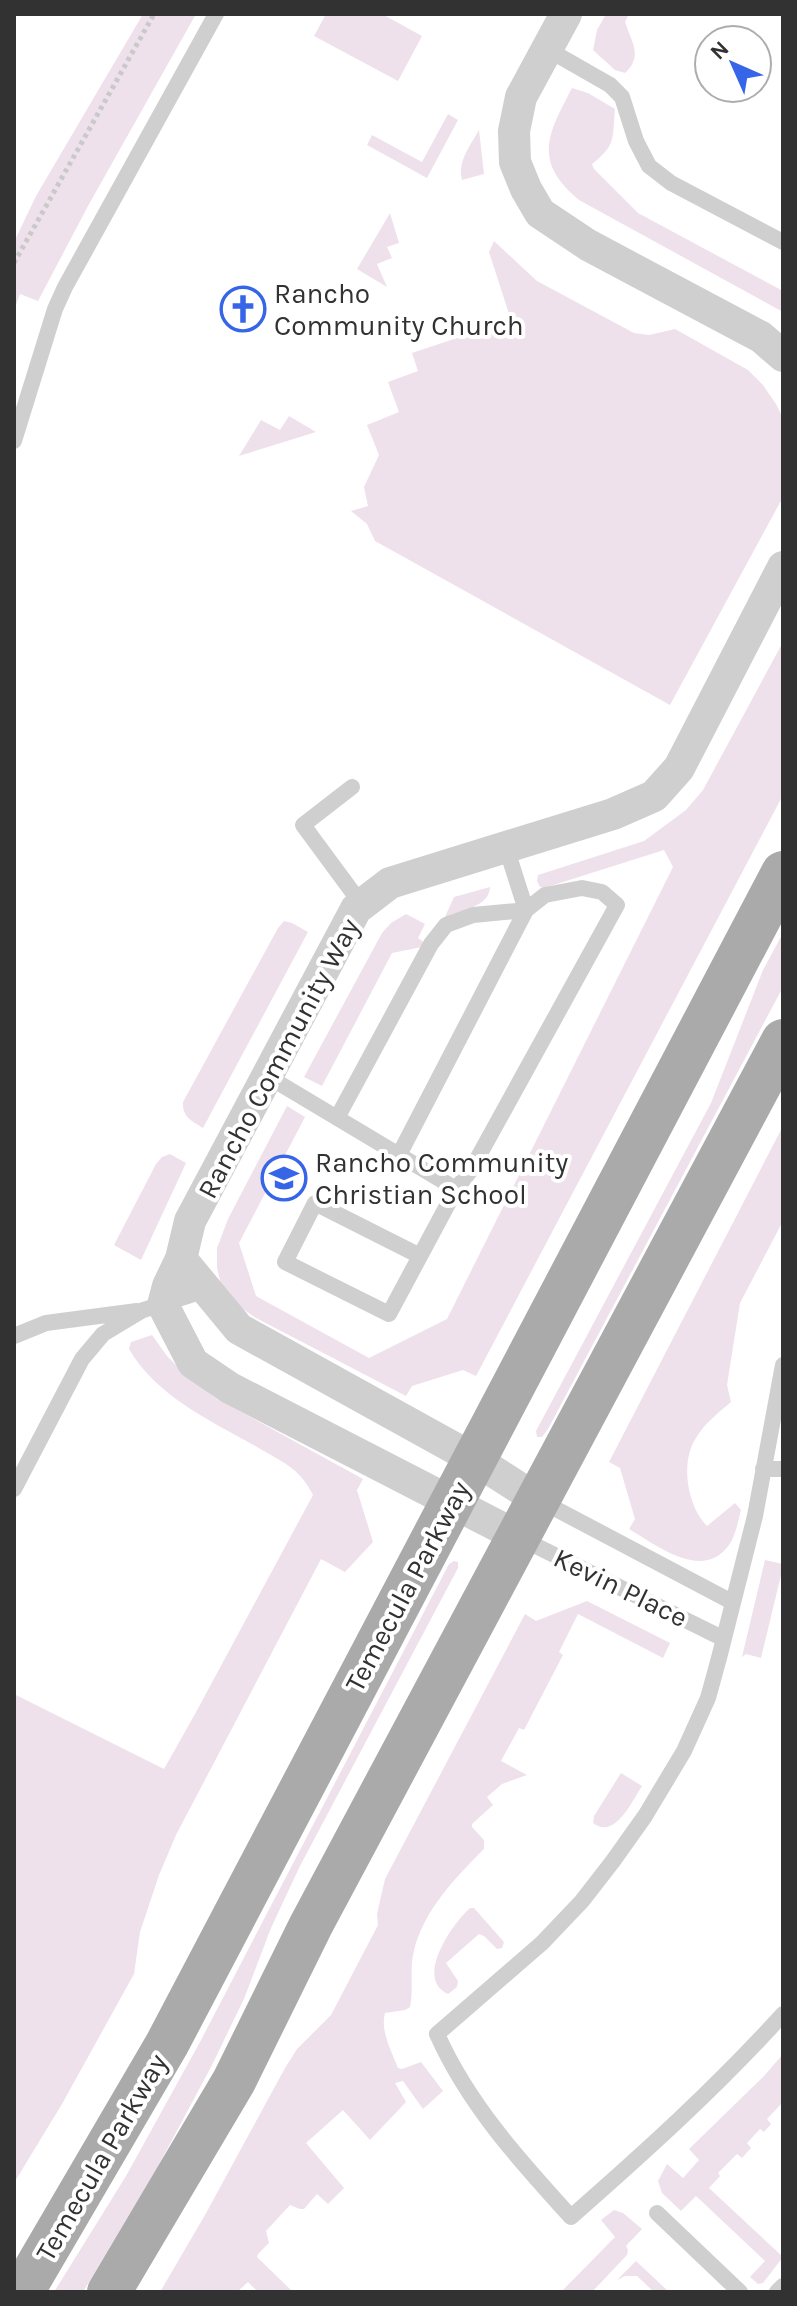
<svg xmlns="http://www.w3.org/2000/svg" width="797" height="2306" font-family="Karla,sans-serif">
<rect width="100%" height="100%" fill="#fff"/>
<path fill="#eee1eb" d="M143,14H196L88,206L38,301L20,294L14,310V242L36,196Z
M326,14H382L422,36L398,81L314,36Z
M606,14H629L625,22C632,43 643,56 625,73L615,70L593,50L597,30Z
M572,88L588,93L615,109C612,139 617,144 592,164L594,169L638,213L783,291V312L579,200C532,161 548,134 572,88Z
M448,114L458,120L427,178L367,145L372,135L422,162Z
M479,130L484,174L462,180C457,162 470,146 479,130Z
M390,213L399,243L387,247L392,258L377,264L387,287L357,269Z
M494,241L537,281L634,333L649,335L675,329L748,370L763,385L776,404L783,418V497L670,705L375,541L367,524L351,511L368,506L364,487L379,455L367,425L399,412L388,382L418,371L412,353L511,320L489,252Z
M289,416L316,432L239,456L261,420L280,430Z
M783,642V795L476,1376L463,1370L412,1386L406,1396L256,1318L240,1307L221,1284L217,1268V1248L228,1219L287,1106L305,1117L239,1243L256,1296L369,1358L447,1319L673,867L664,850L544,888L540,887L537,881L538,875L644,841L686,810L703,790Z
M490,887C489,909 459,908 444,919L454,897Z
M406,914L425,924L418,938L425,943L422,947L392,953L322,1086L304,1077L382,933L391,923Z
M284,921L292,923L308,932L203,1128C192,1121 182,1117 183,1102L278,928Z
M783,933V987L548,1429L542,1437H537L536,1431L711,1103L763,970Z
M783,1126V1221L740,1303L727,1385L731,1402C718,1413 704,1424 696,1438C680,1462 687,1506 707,1526L735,1503L741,1510C738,1521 736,1535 729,1545C703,1582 656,1545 629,1529L635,1519L620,1468L609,1462Z
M170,1154L186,1163L141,1260L114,1245L156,1164L162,1157Z
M152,1335L167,1356L190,1379L216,1398L363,1479L357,1490L373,1542L345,1572L321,1559L176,1835L159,1875L140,1932L134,1974L62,2104L14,2183V1694L164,1769L195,1714L313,1495C299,1467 282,1462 257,1447C211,1421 156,1396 129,1349L131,1342Z
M765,1560L783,1564V1567L761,1658L746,1654L742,1657Z
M454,1561L458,1562V1568L300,1866L271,1928L244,1999L211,2067L157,2168L83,2292H54L126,2176L200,2042L449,1564Z
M587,1601L670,1643L663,1658L578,1614L559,1652L563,1655L524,1730L519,1728L501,1761L527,1775L502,1784L487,1797L493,1805L472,1824V1827L484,1840V1849C456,1877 423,1911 414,1951C409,1969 414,1988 410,2007L405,2010L385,2013C380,2031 392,2052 398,2068L402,2069L421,2062L443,2091L423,2109L403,2081L395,2083L406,2102L370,2140L343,2110L306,2143L344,2188L328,2204L317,2194L304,2209H300L290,2205L266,2231L269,2243L258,2254L257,2257L293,2292H258L248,2282L237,2292H160L205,2215L285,2068L297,2049L331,2015L378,1925L377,1914L385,1879L525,1614L536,1621Z
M621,1773L642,1786C632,1801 615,1840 593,1823L594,1816Z
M470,1908H474L504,1942L502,1948L497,1949L484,1936L479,1934L446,1963L458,1981L457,1987L448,1994C414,1979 452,1924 470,1908Z
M783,2054V2102L767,2119L771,2124L764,2132L760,2129L747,2143L751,2148L742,2158L737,2154L718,2173L720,2176L709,2188L783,2257L763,2283L758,2284L750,2277L765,2261L696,2196L681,2211L662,2193L658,2181L667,2164L683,2178L699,2160L689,2149L764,2076Z
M614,2210L623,2213L642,2229L626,2246L628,2250L627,2255L592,2292H561L615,2237L601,2220Z
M636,2261L669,2292H654L637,2276H625L617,2280Z"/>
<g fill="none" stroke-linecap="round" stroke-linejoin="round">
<path stroke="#c9c9c9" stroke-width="5" stroke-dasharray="4 4" stroke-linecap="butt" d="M14,263L154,14"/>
<path stroke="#cfcfcf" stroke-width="16" d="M547,49L610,85L622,97L636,141L649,166L671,183L783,242
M14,441L55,309L65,287L216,14
M352,787L303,825L362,905
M267,1076L456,1189L389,1314L285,1262L315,1203L420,1256
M337,1118L431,944L446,925L473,915L526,910L506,847
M399,1155L526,910L545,895L582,888L602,892L617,905L471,1170L456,1189
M14,1336L46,1323L137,1311
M783,1365L755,1516L719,1658L708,1698L684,1751L645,1816L613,1861L582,1901L542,1943L437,2034C468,2104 520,2161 571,2217C645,2152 717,2087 783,2014
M763,1469H783
M14,1489L82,1359L103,1334L143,1310L206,1290
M539,1500L732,1602
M520,1538L722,1638
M657,2213L740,2292
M777,2292L783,2286"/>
<path stroke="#cfcfcf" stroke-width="32" d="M566,14L521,97L514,131L515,162L526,189L540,213L588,245L761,337L783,356
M181,1259L239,1329L474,1459L538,1500
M519,1537L230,1388L193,1363L163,1305L168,1286L181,1259L190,1221L356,909L390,883L613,814L654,796L679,768L783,567"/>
<path stroke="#aaa" stroke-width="44" d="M22,2292L167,2044L783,873
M109,2292L234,2081L311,1925L783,1041"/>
</g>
<defs>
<g id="church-ring" transform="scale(2.3)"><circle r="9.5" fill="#fff" stroke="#3666e7" stroke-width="1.5"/><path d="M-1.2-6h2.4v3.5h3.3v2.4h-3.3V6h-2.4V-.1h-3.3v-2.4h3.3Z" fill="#3666e7"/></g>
<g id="school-ring" transform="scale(2.3)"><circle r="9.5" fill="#fff" stroke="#3666e7" stroke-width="1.5"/><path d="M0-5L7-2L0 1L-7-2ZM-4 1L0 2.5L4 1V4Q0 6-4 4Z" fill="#3666e7"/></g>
</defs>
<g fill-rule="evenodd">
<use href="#church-ring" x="243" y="309"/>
<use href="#school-ring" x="284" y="1178"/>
</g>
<g text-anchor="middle" stroke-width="8" stroke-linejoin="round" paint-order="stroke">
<g font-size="28" fill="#323232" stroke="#fff" text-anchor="start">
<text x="274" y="303">Rancho<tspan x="274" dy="32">Community Church</tspan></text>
<text x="315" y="1172">Rancho Community<tspan x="315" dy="32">Christian School</tspan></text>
</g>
<g font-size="28" fill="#323232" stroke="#fff">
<text transform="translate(278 1058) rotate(-62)" y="10">Rancho Community Way</text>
<text transform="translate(407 1586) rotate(-62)" y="10">Temecula Parkway</text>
<text transform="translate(621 1587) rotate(26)" y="10">Kevin Place</text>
<text transform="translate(101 2157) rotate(-60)" y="10">Temecula Parkway</text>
</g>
</g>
<rect width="797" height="2306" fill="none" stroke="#323232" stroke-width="32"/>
<g transform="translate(733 64) rotate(315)"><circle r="38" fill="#ffffff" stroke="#adadad" stroke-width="2"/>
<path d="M0-6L14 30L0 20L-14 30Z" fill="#3666e7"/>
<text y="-12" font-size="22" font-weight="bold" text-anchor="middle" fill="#323232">N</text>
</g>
</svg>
